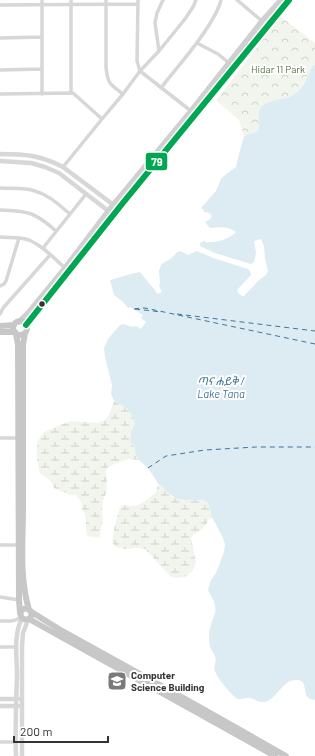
<svg xmlns="http://www.w3.org/2000/svg" width="315" height="756" font-family="Barlow,'Noto Sans Ethiopic',sans-serif">
<defs>
<pattern id="forest-crowns" width="20" height="18" patternUnits="userSpaceOnUse"><rect width="20" height="18" fill="#f1f5ed"/><path d="M2 6a3 3 0 1 1 6 0M12 15a3 3 0 1 1 6 0" fill="none" stroke="#cfd2cc"/></pattern>
<pattern id="wetland-marsh" width="20" height="14" patternUnits="userSpaceOnUse"><rect width="20" height="14" fill="#f1f5ed"/><path d="M1 5h8M5 5V1M11 12h8M15 12V8" fill="none" stroke="#cfd2cc"/></pattern>
</defs>
<rect width="100%" height="100%" fill="#fff"/>
<path fill="url(#forest-crowns)" d="M281,17L315,43V64C309,70 307,79 302,86C295,97 280,100 268,103L259,118V126L258,131L244,136L239,120L216,100Z"/>
<path fill="url(#wetland-marsh)" d="M114,401L127,408L131,414L135,424C134,426 132,428 132,430C131,438 135,454 139,460L128,459L112,465L108,467L106,472L107,485L106,493L103,501L102,512L103,519L99,538L87,536L86,529V521L85,514L82,510L81,502L76,495H70L54,488L50,480L40,473L37,460V442L43,433L60,425L71,421L96,423L105,420L109,415Z
M158,483C163,489 170,496 178,499C185,501 202,498 206,502C211,506 211,514 213,519H209C208,523 203,528 200,531C196,533 194,533 191,538L196,562L193,570L187,576L178,578L171,577L145,549L135,548L125,549L115,547L112,542L114,529L120,507L124,505C139,509 145,501 156,492Z"/>
<path fill="#ddebf3" d="M315,64V700C299,699 310,681 298,680C281,678 276,704 261,702C257,702 254,698 250,698C245,697 241,700 238,699C233,697 216,677 215,671C213,666 217,661 215,656C214,654 213,653 212,651C209,646 209,639 209,633C210,626 213,620 215,613C217,605 212,597 208,590L211,580L216,573L224,552L225,544L223,538L213,519L209,506L207,502L203,500H186L177,499L167,492L158,483L148,468L139,460L136,456L134,445L131,443C130,436 131,430 135,424L131,414L127,408L114,401L111,394L112,385L105,357L104,348L108,339L120,325L123,324L133,327L136,326L141,329L146,322L141,318L143,315L130,307L128,308L122,301L114,295L110,280L131,274L140,272L158,294L162,292L159,286L160,283L159,271L161,265C164,262 167,261 170,259C180,252 175,248 188,255L197,251L213,258L248,269L250,271L251,275L237,290L239,294L242,296H244L259,280L266,275L268,271L265,259L264,246L261,239L254,241L256,253L254,262L251,264L215,253L200,246V243L205,240V242C216,243 228,240 236,232C228,226 219,227 210,228L205,222C214,218 214,213 204,212V210L201,208L216,191L221,179L225,175L236,167L238,158L239,154L244,136L258,131C260,124 258,118 259,112C262,99 282,101 291,96C294,94 299,91 301,88C307,81 308,70 315,64Z"/>
<g fill="none" stroke-linecap="round" stroke-linejoin="round">
<path stroke="#3f7597" stroke-width="1" stroke-dasharray="5 4" stroke-linecap="butt" d="M134,309L141,308H145L315,344
M135,309L162,312
M177,314L315,331
M148,468L166,456L205,450L256,447H315"/>
<path stroke="#d7d7d7" stroke-width="3.5" d="M42,0V94
M71,0V93
M106,0V67C108,85 110,84 123,94
M138,0L137,61L140,71L191,111
M237,0L262,21
M0,5L138,4
M0,38L42,37
M197,43L218,54L229,63
M159,51L155,23L157,13L163,0
M0,70L42,69
M161,88C177,67 195,48 209,25C214,17 219,9 221,0
M0,94L73,93L102,119
M63,167L102,119L123,94L140,71L159,51L185,19L193,7L196,0
M0,188C11,189 24,187 35,191C49,195 59,205 70,214
M0,210C28,211 35,212 56,231
M0,237C9,238 20,237 29,240C43,246 55,259 66,269
M43,248L86,194
M0,286L4,284L6,281L19,238
M0,314L3,308L50,255
M0,438H18
M0,545H19
M0,597L19,600
M0,621C8,621 15,622 21,617
M0,647H16
M0,742H16"/>
<path stroke="#d7d7d7" stroke-width="4.5" d="M0,154C25,154 40,155 63,167L115,206
M0,161L31,163L45,167L59,173L111,213
M0,699H18
M0,706H18
M16,756C15,729 16,703 17,676C17,656 13,636 22,618
M22,756V646L23,633L28,620"/>
<path stroke="#d0d0d0" stroke-width="5.5" d="M19,322L28,313L65,268L113,205L191,111L262,21L281,0
M26,325L122,204L289,0"/>
<path stroke="#c7c7c7" stroke-width="6" d="M13 328a7 7 0 1 1 14 0a7 7 0 1 1-14 0Z
M0,326L14,325
M0,332H15
M25,333L23,345C23,399 23,453 23,507C23,541 19,576 29,610
M16,334L18,345L19,600L20,613
M20.5 614a5.5 5.5 0 1 1 11 0a5.5 5.5 0 1 1-11 0Z
M30,611L62,631L185,699L286,756
M29,619L275,756"/>
<g stroke="#fff" stroke-width="9">
<path id="bus-1" d="M26,325L122,204L289,0"/>
</g>
<use href="#bus-1" stroke="#00a651" stroke-width="6"/>
</g>
<defs>
<g id="university-square" transform="scale(1)"><rect x="-9" y="-9" width="18" height="18" rx="4" fill="#7a7a7a" stroke="#fff"/><path d="M0-5L7-2L0 1L-7-2ZM-4 1L0 2.5L4 1V4Q0 6-4 4Z" fill="#fff"/></g>
</defs>
<g fill-rule="evenodd">
<use href="#university-square" x="117" y="681"/>
</g>
<circle fill="#333" stroke="#fff" stroke-width="1.5" cx="42" cy="304" r="3.5"/>
<g text-anchor="middle" stroke-width="4" stroke-linejoin="round" paint-order="stroke">
<g font-size="10" fill="#56703f" stroke="#fff">
<text x="278" y="73">Hidar 11 Park</text>
</g>
<g font-size="10" font-weight="bold" fill="#333" stroke="#fff" text-anchor="start">
<text x="131" y="679">Computer<tspan x="131" dy="12">Science Building</tspan></text>
</g>
<g font-size="11" font-style="italic" fill="#3f7597" stroke="#fff">
<text x="221" y="385">ጣና ሐይቅ /<tspan x="221" dy="13">Lake Tana</tspan></text>
</g>
</g>
<rect stroke="#fff" stroke-width="1.5" x="145" y="152" width="23" height="19" rx="4" fill="#00a651"/>
<g font-size="11" text-anchor="middle" font-weight="bold" fill="#fff">
<text x="157" y="166">79</text>
</g>
<path d="M14 736v6h94v-6" fill="none" stroke="#333333" stroke-width="2"/>
<text x="20" y="736" font-size="12" fill="#333333" stroke="#ffffff" stroke-width="3" paint-order="stroke">200 m</text>
</svg>
